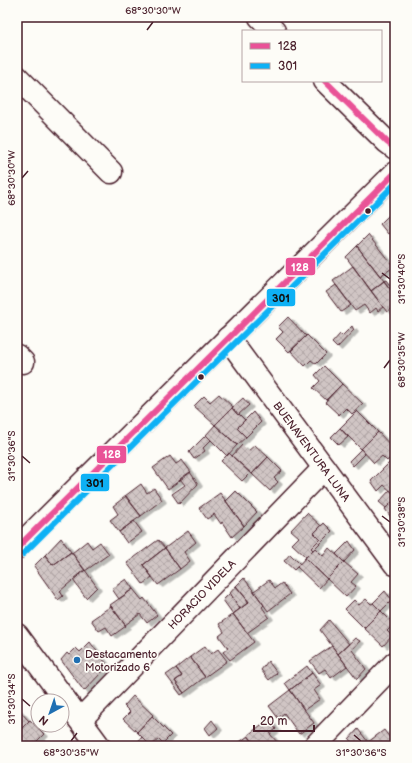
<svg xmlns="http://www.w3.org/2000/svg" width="412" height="763" font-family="'Balsamiq Sans',sans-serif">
<defs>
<pattern id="building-cross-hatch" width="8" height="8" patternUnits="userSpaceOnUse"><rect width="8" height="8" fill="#d0c5c4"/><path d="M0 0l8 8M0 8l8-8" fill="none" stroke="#b4a9a9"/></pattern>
<filter id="shadow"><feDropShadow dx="4.5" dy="2.5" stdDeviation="0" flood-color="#0004"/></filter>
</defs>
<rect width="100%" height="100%" fill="#fdfcf7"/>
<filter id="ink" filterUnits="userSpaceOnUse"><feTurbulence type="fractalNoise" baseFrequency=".025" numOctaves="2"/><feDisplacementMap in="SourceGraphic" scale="8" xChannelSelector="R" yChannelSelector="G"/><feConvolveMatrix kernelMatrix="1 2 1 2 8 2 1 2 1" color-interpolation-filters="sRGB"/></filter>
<g filter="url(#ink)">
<path fill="url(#building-cross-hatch)" stroke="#4a1f2b" filter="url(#shadow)" d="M395,209V235L392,231L388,234L380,224Z
M368,235L394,267L380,276L357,246Z
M357,246L384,281L371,291L346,257Z
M353,266L383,307L378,311L376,308L370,313L364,305L355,311L333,281Z
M386,280L395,292V295L384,281Z
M384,281L395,296V306L387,312L371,291Z
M336,285L351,305L341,312L326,292Z
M288,317L306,336L289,352L276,339L283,332L278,327Z
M352,326L354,330L337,348L332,343L340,334L342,336Z
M307,335L326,354L316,364L311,360L305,366L291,351Z
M324,366L342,384L326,400L313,388L320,381L315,375Z
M342,384L363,404L352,414L346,408L339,415L325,402Z
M219,394L233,407L215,425L194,406L204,396L210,402Z
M243,398L249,405L238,415L232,408Z
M232,408L238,415L239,414L245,420L237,428L246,437L237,445L215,425Z
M357,411L378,432L361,449L340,428Z
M253,412L261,422L246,437L237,428Z
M215,425L237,445L227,456L206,435Z
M340,428L348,437L339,445L331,437Z
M378,432L395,450V454L387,461L382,456L374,463L361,449Z
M206,435L211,440L203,448L205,451L194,459L189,452Z
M242,445L248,451L255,445L268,457L252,474L232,456Z
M361,449L365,454L353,466L349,461Z
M229,453L250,473L242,481L221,461Z
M170,456L176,464L182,460L191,472L168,489L153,468Z
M268,457L282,471L274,478L278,482L270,491L252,474Z
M393,459L395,461V495L384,485L378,491L371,481Z
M190,472L198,484L179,504L172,494L185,485L180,479Z
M141,484L147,493L154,488L162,500L141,516L125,496Z
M390,490L395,495V499L386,508L379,502Z
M236,491L257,512L244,526L226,501Z
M220,493L244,526L232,537L222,522L221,524L214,514L207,519L199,508Z
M126,496L141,516L119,532L110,520L118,514L113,506Z
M395,499V523L385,509Z
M307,513L321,526L314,533L320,539L311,548L313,550L306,557L292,544L299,537L291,530Z
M134,521L142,532L127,543L119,532Z
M324,523L332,531L322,541L314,533Z
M188,531L196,542L184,552L190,561L180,569L165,548Z
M61,538L71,552L53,565L45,555Z
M320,539L322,541L313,550L311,548Z
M158,540L165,548L143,565L152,577L143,584L127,563Z
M87,541L92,548L100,542L109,554L85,571L72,553Z
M349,541L355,550L344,562L336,554Z
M165,548L180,569L158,585L143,565Z
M315,548L323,556L329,548L344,562L327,579L305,558Z
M71,552L85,570L60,591L63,596L58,600L34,566L45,555L53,565Z
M290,554L300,564L294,570L284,561Z
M305,558L327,579L319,588L297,567Z
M344,562L358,574L351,582L356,586L346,597L327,579Z
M85,570L97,587L86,598L73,580Z
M244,578L264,605L262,607L269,617L247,633L233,614L249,602L236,586Z
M126,579L133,589L119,599L112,589Z
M269,580L275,588L282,583L290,594L268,611L254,591Z
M236,586L249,602L240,609L230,593Z
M133,589L142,600L144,598L157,615L147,623L140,614L125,625L110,605Z
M385,591L392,600L381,611L373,603Z
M230,593L240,609L233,614L223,600Z
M366,599L371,604L373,603L381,611L364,628L345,609L354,600L359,605Z
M111,606L126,626L112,636L106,627L99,631L91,620Z
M381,611L394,624L387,631L392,636L383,646L364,628Z
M233,614L254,642L230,660L223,652L228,648L219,636L224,632L219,624Z
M329,620L349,644L338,654L320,630Z
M355,638L360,641L352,650L366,669L357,679L338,654Z
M90,642L105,662L98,669L101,673L84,691L61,660L67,653L69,655L76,648L80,652Z
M205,646L211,654L218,649L227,661L205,677L190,657Z
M332,646L347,666L331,678L325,669L319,673L310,661Z
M190,657L205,677L184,693L175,681L182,676L176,668Z
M268,661L277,673L269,680L261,670Z
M105,662L108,666L101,673L98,669Z
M307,666L312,673L290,690L285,683Z
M176,668L182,676L175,681L184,693L181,695L166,675Z
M312,673L321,685L314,690L320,699L304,710L290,690Z
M290,690L314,723L299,734L284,713L278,718L269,706Z
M133,696L153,715L137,732L123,719L130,712L124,706Z
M17,708L29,721L17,733Z
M152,716L171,735L163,743L159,739L151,746L137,732Z
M269,719L276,729L270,734L278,743L274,746H256L248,735Z
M30,720L44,734L37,741L42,746H22L17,741V733Z
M212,720L218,728L210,735L205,728Z
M358,729L368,742L371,746H354L349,739Z
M384,730L390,738L395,734V746H371L368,742Z
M248,736L256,746H234Z
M142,737L151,746H134Z"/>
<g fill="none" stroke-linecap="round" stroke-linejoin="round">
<g stroke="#4a1f2b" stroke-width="25">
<g id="minor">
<path d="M260,17L274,31"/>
<path d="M17,77L111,172"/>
<path d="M325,81L387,142L395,148"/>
<path id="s1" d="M228,338L395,564"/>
<path d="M17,356L23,362"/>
<path d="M17,635L99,746"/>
<path id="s2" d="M80,720L324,468"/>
<path d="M315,746L395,663"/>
</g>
</g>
<g stroke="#4a1f2b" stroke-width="25">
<path id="major" d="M17,548L395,173"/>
</g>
<use href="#minor" stroke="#fdfcf7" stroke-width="22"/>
<use href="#major" stroke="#fdfcf7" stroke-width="22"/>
<g stroke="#fdfcf7" stroke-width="9">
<path id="bus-1" d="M325,81L387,142L395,148
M17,548L395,173"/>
</g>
<g stroke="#fdfcf7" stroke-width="9">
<path id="bus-2" d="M23,554L395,184"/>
</g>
<use href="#bus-1" stroke="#e95297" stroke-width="6"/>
<use href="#bus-2" stroke="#0eb1f5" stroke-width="6"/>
</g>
</g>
<path fill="none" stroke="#4a1f2b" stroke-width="1.5" d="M147,30L153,22M22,178L28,171M382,273L390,279M384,368L390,360M22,456L30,463M382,516L390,522M22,699L30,706M354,735L361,741M71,741L77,733"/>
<g fill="#4a1f2b" stroke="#fdfcf7" stroke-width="1.5">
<circle cx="368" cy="211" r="3.5"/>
<circle cx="201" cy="377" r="3.5"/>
</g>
<circle fill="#1f6fb2" stroke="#fdfcf7" stroke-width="1.5" cx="77" cy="660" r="4"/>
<g text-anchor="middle" stroke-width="3.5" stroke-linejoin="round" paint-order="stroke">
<g font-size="11" fill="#4a1f2b" stroke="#fdfcf7">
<text dy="4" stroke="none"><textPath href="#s1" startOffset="141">BUENAVENTURA LUNA</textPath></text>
<text dy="4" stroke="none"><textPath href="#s2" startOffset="175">HORACIO VIDELA</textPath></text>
</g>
<g font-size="11" fill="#4a1f2b" stroke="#fdfcf7" text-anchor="start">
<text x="85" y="658">Destacamento<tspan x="85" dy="13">Motorizado 6</tspan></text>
</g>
</g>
<g stroke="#fdfcf7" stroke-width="1.5">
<rect x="285" y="257" width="31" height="19" rx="4" fill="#e95297"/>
<rect x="266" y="288" width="30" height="19" rx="4" fill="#0eb1f5"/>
<rect x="96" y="445" width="31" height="19" rx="4" fill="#e95297"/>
<rect x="80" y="473" width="30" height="19" rx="4" fill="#0eb1f5"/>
</g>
<g font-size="11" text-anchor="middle" font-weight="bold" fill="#fff">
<text x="300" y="271">128</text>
<text x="112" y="458">128</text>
</g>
<g font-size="11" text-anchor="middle" font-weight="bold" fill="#111">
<text x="281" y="302">301</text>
<text x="95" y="487">301</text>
</g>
<rect width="412" height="763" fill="none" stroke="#fdfcf7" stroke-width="44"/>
<rect x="242" y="30" width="140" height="52" fill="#fdfcf7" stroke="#b5a4a5"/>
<rect x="250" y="43" width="20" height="6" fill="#e95297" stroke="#b5a4a5"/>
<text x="278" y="50" font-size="12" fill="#4a1f2b">128</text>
<rect x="250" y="63" width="20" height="6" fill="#0eb1f5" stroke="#b5a4a5"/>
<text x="278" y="70" font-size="12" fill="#4a1f2b">301</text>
<g transform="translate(50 713) rotate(220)"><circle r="19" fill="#fdfcf7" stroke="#b5a4a5"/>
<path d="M0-3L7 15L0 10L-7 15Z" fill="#1f6fb2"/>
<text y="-6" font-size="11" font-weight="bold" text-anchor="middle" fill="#4a1f2b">N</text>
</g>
<path d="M254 725v6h60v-6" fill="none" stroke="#4a1f2b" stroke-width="2"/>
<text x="260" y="725" font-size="12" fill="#4a1f2b" stroke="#fdfcf7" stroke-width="3" paint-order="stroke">20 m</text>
<rect x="22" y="22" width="368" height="719" fill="none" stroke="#4a1f2b" stroke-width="1.5"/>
<g font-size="10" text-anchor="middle" fill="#4a1f2b">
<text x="153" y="14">68°30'30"W</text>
<text transform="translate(11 178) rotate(-90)" y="4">68°30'30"W</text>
<text transform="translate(401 279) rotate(-90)" y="4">31°30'40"S</text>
<text transform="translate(401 360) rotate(-90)" y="4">68°30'35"W</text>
<text transform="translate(11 456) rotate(-90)" y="4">31°30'36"S</text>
<text transform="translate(401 522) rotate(-90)" y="4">31°30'38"S</text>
<text transform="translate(11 699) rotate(-90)" y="4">31°30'34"S</text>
<text x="71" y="756">68°30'35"W</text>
<text x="361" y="756">31°30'36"S</text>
</g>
</svg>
